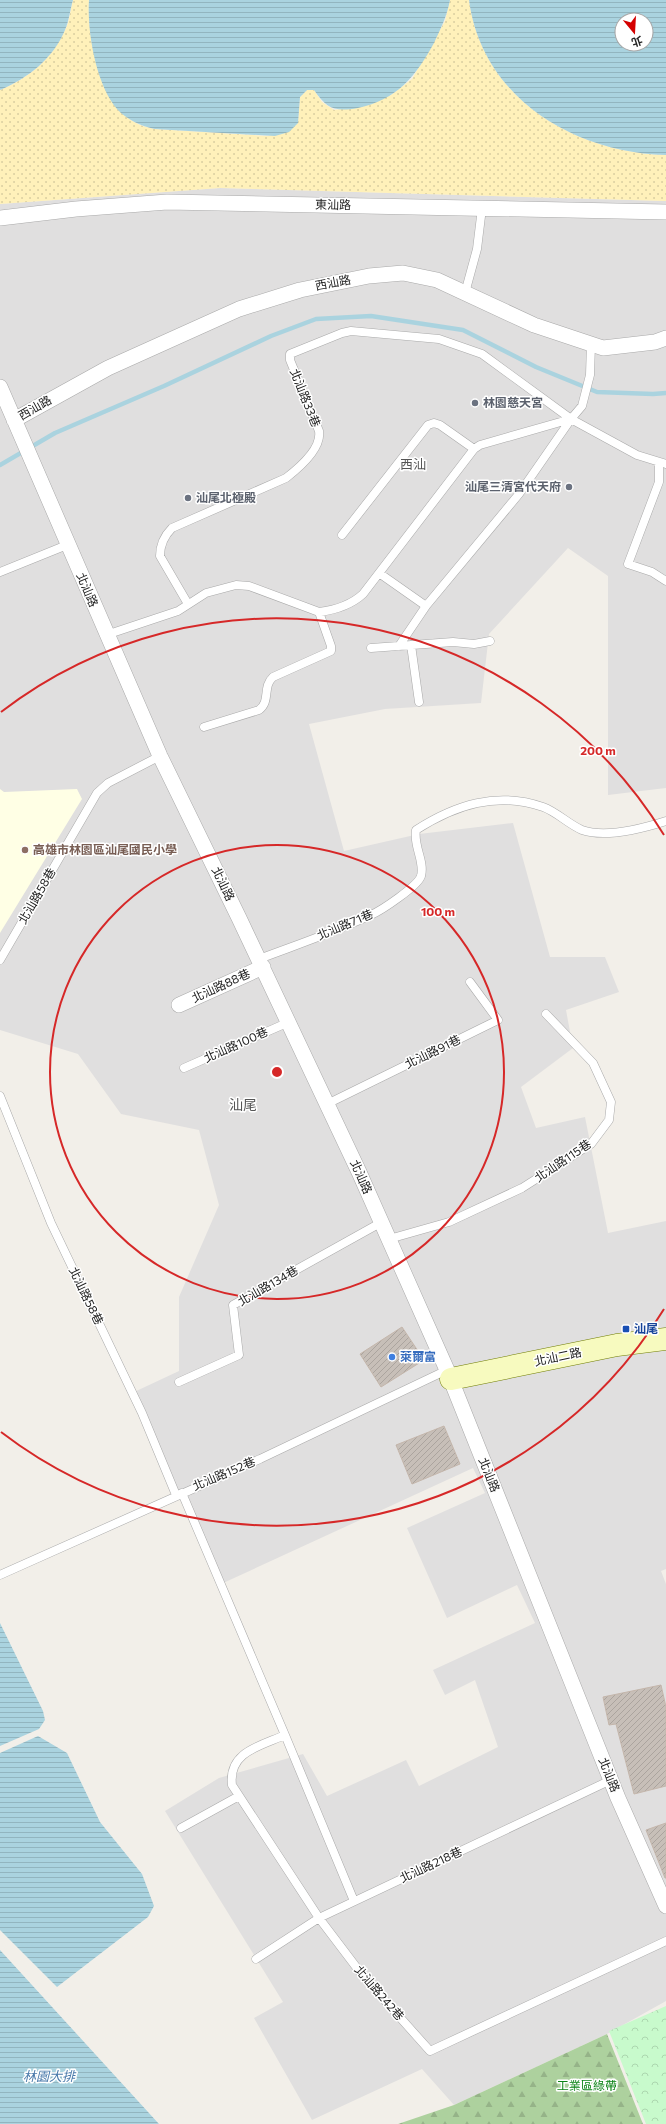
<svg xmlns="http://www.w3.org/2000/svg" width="666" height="2124" font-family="Commissioner,'Noto Sans TC',sans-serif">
<defs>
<pattern id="forest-firs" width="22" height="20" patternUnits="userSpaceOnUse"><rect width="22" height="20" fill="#add19e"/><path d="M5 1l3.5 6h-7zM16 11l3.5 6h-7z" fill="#95b388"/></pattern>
<pattern id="sand-dots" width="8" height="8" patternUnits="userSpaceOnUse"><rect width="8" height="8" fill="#fff1ba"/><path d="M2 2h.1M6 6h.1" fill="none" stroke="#dacea0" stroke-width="1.8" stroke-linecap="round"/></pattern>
<pattern id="park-crowns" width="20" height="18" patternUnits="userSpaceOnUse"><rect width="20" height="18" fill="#c8facc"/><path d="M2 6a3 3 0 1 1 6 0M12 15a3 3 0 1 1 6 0" fill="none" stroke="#acd6af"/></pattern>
<pattern id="water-rules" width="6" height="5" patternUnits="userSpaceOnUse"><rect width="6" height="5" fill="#aad3df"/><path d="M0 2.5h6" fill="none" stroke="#92b5bf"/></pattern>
<pattern id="building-hatch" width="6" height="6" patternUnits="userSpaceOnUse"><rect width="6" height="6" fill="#c7bfb8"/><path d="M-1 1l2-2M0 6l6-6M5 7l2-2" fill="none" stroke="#aba49e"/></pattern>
</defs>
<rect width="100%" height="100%" fill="#f2efe9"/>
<path fill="#e0dfdf" d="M220,188L666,201V788L608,795V576L568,548L489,634L481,703L385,709L309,724L344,851L419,834L513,823L550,957H605L619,992L566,1010L573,1048L521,1087L536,1128L585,1117L608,1233L666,1221V1569L661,1571L666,1584V2001L607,2034L454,2105L422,2069L312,2120L254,2018L283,2002L165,1811L219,1778L303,1754L327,1796L406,1760L419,1786L498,1747L475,1680L445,1695L433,1670L535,1623L517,1585L447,1618L407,1528L485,1493L473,1468L221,1584L132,1393L179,1371V1297L219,1205L199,1130L121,1114L78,1054L0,1030V204Z"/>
<path fill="#ffffe5" d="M0,789L4,792L77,789L82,799L0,933Z"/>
<path fill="url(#forest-firs)" d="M607,2034L643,2124H398L454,2105Z"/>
<path fill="url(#sand-dots)" d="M73,0H89C87,34 98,95 127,117C135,124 145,127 155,129L268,136L298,123L300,97L307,90H314L322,102L334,110L364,106L391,95L412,79L445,21L450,0H469C482,98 574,153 666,155V201L220,188L0,204V90C29,78 52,59 65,30C70,21 70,10 73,0Z"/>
<path fill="url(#park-crowns)" d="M666,2006V2124H646L609,2031Z"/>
<path fill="url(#water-rules)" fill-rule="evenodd" d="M0,0H73C70,10 69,21 65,30C53,59 28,78 0,90Z
M89,0H450C447,16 441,28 434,43C416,76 397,100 358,108C335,112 327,109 314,90H307L300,97L298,123L289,132L275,136L155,129C141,126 127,120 117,109C96,84 87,32 89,0Z
M469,0H666V155C574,153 482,98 469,0ZM622,20H646V44H622Z
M0,1623L43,1711L45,1720L39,1729L0,1746Z
M38,1736L67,1753L100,1822L142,1874L154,1906L148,1917L57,1987L0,1930V1753Z
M0,1950L159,2124H0Z"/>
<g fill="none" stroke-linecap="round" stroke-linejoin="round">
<path stroke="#aad3df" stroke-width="4.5" d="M0,465L55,433L164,386L271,336L316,319L371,316L463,330L536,367L597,392L653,394L666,393"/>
</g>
<path fill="url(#building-hatch)" stroke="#c4b6ab" d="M402,1327L424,1360L381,1387L360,1354Z
M444,1426L460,1464L412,1484L396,1445Z
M661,1685L666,1707V1786L634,1794L616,1724L609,1725L603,1697Z
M666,1823V1878H665L646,1830Z"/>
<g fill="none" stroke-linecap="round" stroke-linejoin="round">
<g stroke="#a9a9a9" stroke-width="9">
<path id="lane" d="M465,293L477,249L482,208
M659,462V482L628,564L652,572L666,581
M342,535L428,425L434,423L440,425L474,449
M0,572L67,545
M379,573L426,606
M188,604L160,556C160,545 164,536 172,528L286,478C299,468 322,449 319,431L290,360V354L342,333L351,331L439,339L482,354L571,419L637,455L666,464
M106,635L178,611L206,593L236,585L249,586L319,612C335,610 351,605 363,594L474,449L480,445L571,419L582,406L590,375L591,344
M411,645L419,702
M399,646L426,606L519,494L571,419
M371,648L453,642L474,644L490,641
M204,727L259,710C271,701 262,687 273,677L331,651V646L319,612
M259,959C296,945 335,932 371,915C382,910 418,886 421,876C425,861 413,846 416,830C455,805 497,791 543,807C557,812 568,824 582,830C605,838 644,828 666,821
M0,960L97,793L108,783L160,756
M184,1068L289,1022
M0,1096L51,1223L142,1413L176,1495
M327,1104L498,1020L470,982
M389,1239L449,1222L522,1188L591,1144L609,1120L611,1102L593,1063L546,1014
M179,1382L239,1355L233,1305L382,1222
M182,1493L285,1735L354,1901
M0,1575L260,1459L447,1370
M285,1735C260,1746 228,1752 232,1785L319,1918L363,1976L430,2051L666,1941
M181,1828L239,1796
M256,1959L319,1918L611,1780"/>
</g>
<g stroke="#a9a9a9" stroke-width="16">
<path id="street" d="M0,218L76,209L167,202L666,212
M0,387L160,756L239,918L359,1172L447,1370L618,1798L666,1906
M14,420L108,368L239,309L300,290L369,276L403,273L437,280L534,325L603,348L655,342L666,338
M179,1005L263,967"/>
</g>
<g stroke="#707d05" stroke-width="23">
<path id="secondary" d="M451,1379L617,1345L666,1339"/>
</g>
<use href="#lane" stroke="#fff" stroke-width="8"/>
<use href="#street" stroke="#fff" stroke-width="15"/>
<use href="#secondary" stroke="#f7fabf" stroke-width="22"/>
</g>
<g fill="none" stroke="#d62828" stroke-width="2">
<circle cx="277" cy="1072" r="227"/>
<path d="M664 1309A454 454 0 0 1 1 1432M1 712A454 454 0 0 1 664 835"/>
</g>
<g fill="#6b7280" stroke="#fff" stroke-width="1.5">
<circle cx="475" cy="403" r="4"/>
<circle cx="569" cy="487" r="4"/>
<circle cx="188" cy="498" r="4"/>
</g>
<circle fill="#8d6e63" stroke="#fff" stroke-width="1.5" cx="25" cy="850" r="4"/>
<rect fill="#1a4fb4" stroke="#fff" stroke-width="1.5" x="622" y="1325" width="8" height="8" rx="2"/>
<circle fill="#3f7fe0" stroke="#fff" stroke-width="1.5" cx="392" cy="1357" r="4"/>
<g text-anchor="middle" stroke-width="3" stroke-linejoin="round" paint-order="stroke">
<g font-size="12" fill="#222" stroke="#fff">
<text transform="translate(333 205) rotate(1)" y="4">東汕路</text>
<text transform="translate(333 283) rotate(-11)" y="4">西汕路</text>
<text transform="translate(305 398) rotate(68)" y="4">北汕路33巷</text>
<text transform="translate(35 408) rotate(-30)" y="4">西汕路</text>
<text transform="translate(87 590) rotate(67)" y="4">北汕路</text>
<text transform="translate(223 884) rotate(64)" y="4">北汕路</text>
<text transform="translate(37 896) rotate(-60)" y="4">北汕路58巷</text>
<text transform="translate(345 925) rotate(-23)" y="4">北汕路71巷</text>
<text transform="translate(221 986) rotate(-25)" y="4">北汕路88巷</text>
<text transform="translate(236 1045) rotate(-24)" y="4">北汕路100巷</text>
<text transform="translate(433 1052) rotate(-26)" y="4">北汕路91巷</text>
<text transform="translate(563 1161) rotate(-34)" y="4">北汕路115巷</text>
<text transform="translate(361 1177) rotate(66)" y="4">北汕路</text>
<text transform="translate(268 1286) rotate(-30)" y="4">北汕路134巷</text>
<text transform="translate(86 1296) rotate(64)" y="4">北汕路58巷</text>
<text transform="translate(558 1357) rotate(-12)" y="4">北汕二路</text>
<text transform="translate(224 1474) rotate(-23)" y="4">北汕路152巷</text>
<text transform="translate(489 1475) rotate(68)" y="4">北汕路</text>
<text transform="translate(609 1775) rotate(68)" y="4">北汕路</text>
<text transform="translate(431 1865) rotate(-25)" y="4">北汕路218巷</text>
<text transform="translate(379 1993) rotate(49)" y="4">北汕路242巷</text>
</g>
<g font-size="12" font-weight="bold" fill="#5b616d" stroke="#fff" text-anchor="start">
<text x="483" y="407">林園慈天宮</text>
<text x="561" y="491" text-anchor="end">汕尾三清宮代天府</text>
<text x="196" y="502">汕尾北極殿</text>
</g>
<g font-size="12" font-weight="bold" fill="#785e54" stroke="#fff" text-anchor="start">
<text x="33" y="854">高雄市林園區汕尾國民小學</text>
</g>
<g font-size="12" font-weight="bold" fill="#164399" stroke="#fff" text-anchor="start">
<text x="634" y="1333">汕尾</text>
</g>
<g font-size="12" font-weight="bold" fill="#366cbe" stroke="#fff" text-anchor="start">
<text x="400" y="1361">萊爾富</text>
</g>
<g font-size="12" fill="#0c8416" stroke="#fff">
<text x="587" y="2090">工業區綠帶</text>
</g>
<g font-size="13" fill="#555" stroke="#fff">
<text x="413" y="469">西汕</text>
</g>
<g font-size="13" font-style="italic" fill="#4a7aab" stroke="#fff">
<text x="49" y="2081">林園大排</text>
</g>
<g font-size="14" fill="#555" stroke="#fff">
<text x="243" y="1110">汕尾</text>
</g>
</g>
<circle cx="277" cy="1072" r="6" fill="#d62828" stroke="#fff" stroke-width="2"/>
<g font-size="12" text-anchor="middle" font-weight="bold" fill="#d62828" stroke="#fff" stroke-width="3" stroke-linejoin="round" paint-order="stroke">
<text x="598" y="755">200 m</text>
<text x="438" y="916">100 m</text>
</g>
<g transform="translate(634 32) rotate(162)"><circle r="19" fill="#ffffff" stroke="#a7a7a7"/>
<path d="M0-3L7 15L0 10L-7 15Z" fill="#d40000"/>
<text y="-6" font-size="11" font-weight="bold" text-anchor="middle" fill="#222222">北</text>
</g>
</svg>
